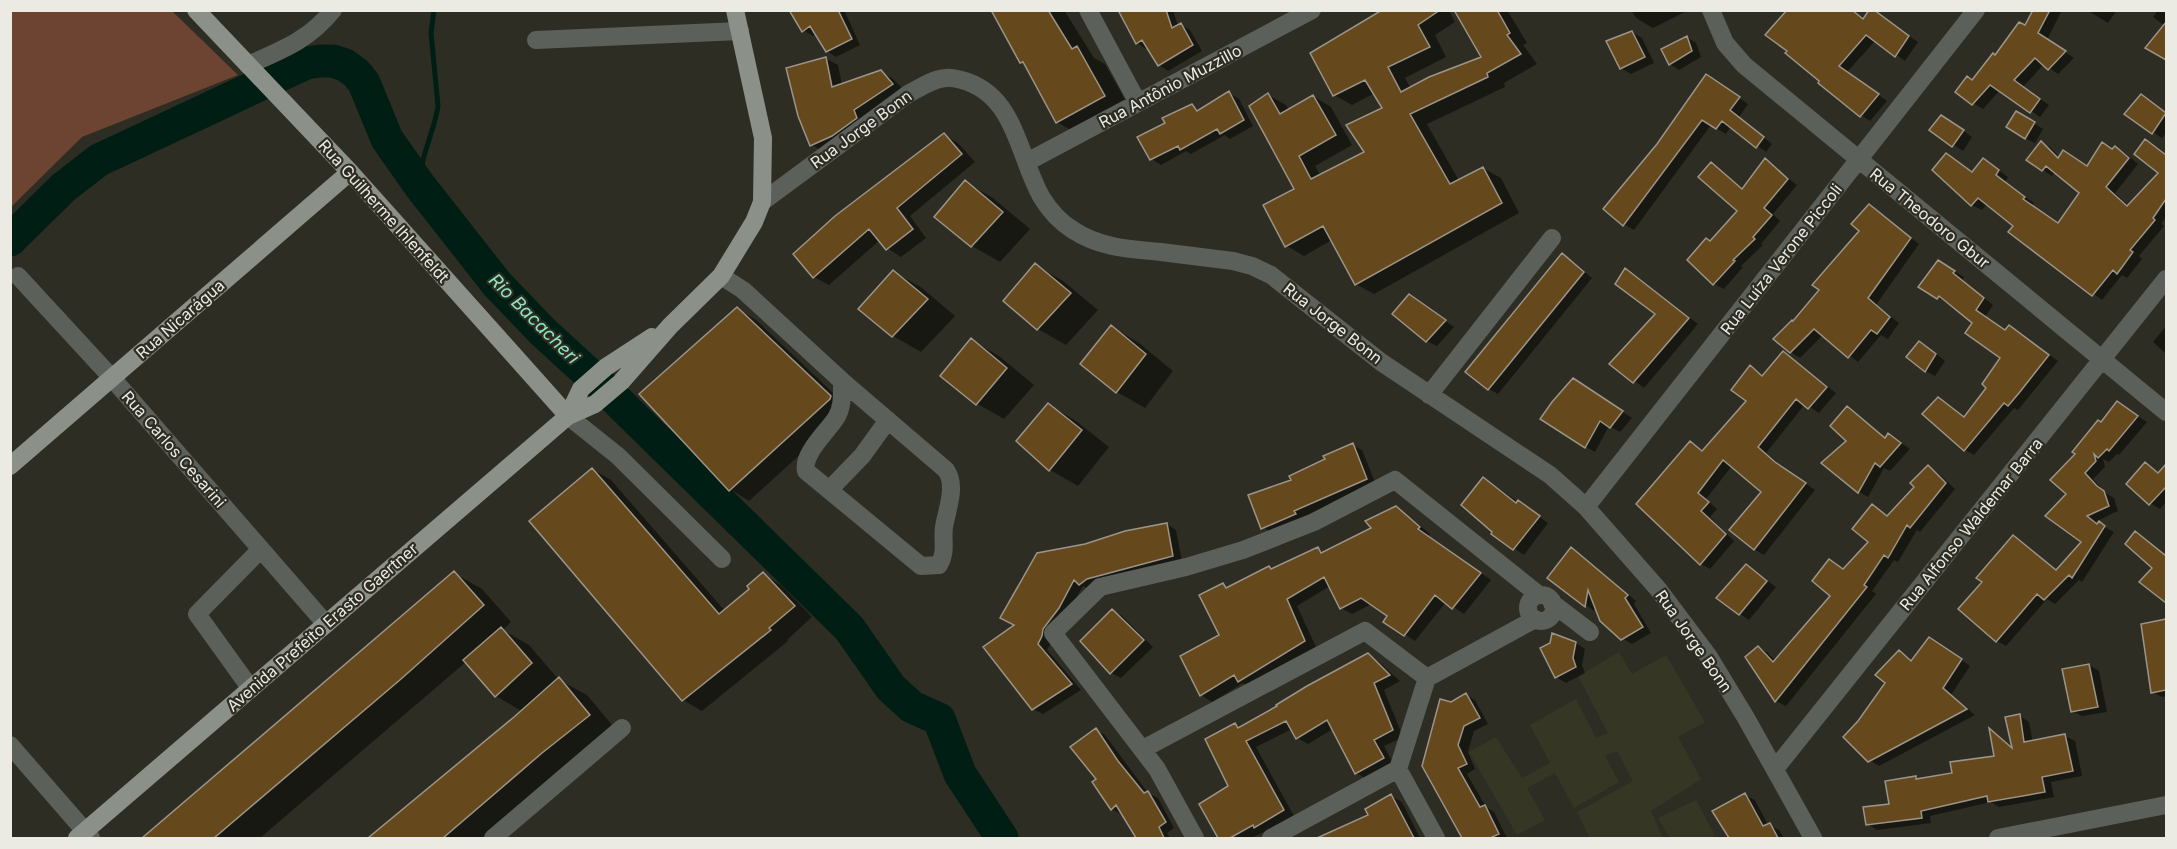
<svg xmlns="http://www.w3.org/2000/svg" width="2177" height="849" font-family="Inter,sans-serif">
<rect width="100%" height="100%" fill="#2e2d23"/>
<path fill="#363625" d="M1619,652L1632,674L1666,655L1705,722L1678,737L1701,779L1651,811L1663,838H1590L1577,812L1633,781L1617,751L1605,756L1619,782L1574,808L1555,773L1527,788L1545,820L1517,835L1469,752L1496,737L1522,778L1550,763L1530,725L1576,699L1596,738L1608,733L1578,676Z
M1696,800L1715,836L1709,838H1670L1658,818Z"/>
<path fill="#6c4431" d="M11,10L172,11L238,75L82,137L11,207Z"/>
<path fill="#0007" d="M791,10H848L845,12L860,45L836,57L827,51L816,33L813,36L803,30Z
M998,10H1064L1094,58L1105,64L1132,112L1085,138L1057,122L1027,66L1021,62Z
M1124,10H1173L1178,26L1181,25L1190,30L1202,51L1168,71L1159,65L1148,48L1146,49L1137,43Z
M1383,10H1449L1455,22L1435,35L1446,57L1405,78L1411,89L1483,57L1456,10H1507L1527,43L1523,45L1537,64L1504,83L1505,87L1427,124L1459,181L1483,168L1501,178L1519,213L1374,294L1356,284L1332,240L1304,256L1287,246L1296,189L1268,95L1286,105L1289,110L1313,96L1331,107L1352,145L1315,166L1321,176L1366,152L1384,108L1375,93L1352,105L1334,95Z
M1631,10H1687V11L1653,28L1636,18Z
M1794,10H1852L1864,20L1881,16L1918,42L1905,61L1876,40L1847,72L1887,101L1870,121L1861,115Z
M2035,10H2062L2047,40L2074,58L2058,74L2044,64L2023,87L2049,105L2040,117L2000,90L1983,109L1973,103V82L2025,27Z
M2087,10H2117L2108,23Z
M2158,10H2166V58L2147,47L2165,26L2153,17Z
M1632,32L1642,38L1654,63L1631,74L1621,68Z
M1687,37L1696,43L1701,57L1679,70L1670,64Z
M825,58L838,65L842,85L881,72L893,79L905,91L824,152L812,145Z
M1716,82L1748,104L1739,117L1772,144L1766,152L1731,126L1726,134L1711,125L1634,230L1624,224L1605,209Z
M1229,93L1239,99L1253,126L1230,139L1225,135L1191,154L1186,151L1161,165L1152,159L1139,137L1167,123L1192,106L1200,110Z
M2151,102L2166,113V133L2162,138L2126,114Z
M2026,118L2043,129L2035,143L2025,138Z
M1951,122L1972,137L1963,151L1931,130Z
M944,135L958,143L975,162L910,216L926,238L901,257L887,248L880,240L829,285L814,277L795,255Z
M2042,143L2051,148L2060,158L2088,167L2115,147L2125,153L2138,164L2115,193L2129,206L2166,165V217L2161,224L2164,226L2139,256L2142,259L2127,278L2122,275L2102,300L2011,232L2016,226L1987,204L1982,210L1972,205L1934,170L1973,173L1993,166L2008,177L2005,182L2034,203L2031,206L2059,224L2081,193L2055,172L2052,176L2028,160Z
M1765,160L1797,185L1773,214L1780,221L1761,244L1763,245L1741,266L1743,267L1724,289L1714,284L1689,260L1710,242L1739,211L1711,164L1743,189Z
M965,182L993,198L1030,229L1000,262L972,246L936,217Z
M1870,206L1919,244L1876,305L1899,323L1888,339L1881,335L1858,362L1823,335L1800,358L1790,352L1794,323L1822,290L1861,230Z
M1563,255L1592,278L1498,394L1489,389Z
M1938,262L1964,277L1962,280L1993,305L1985,317L2006,331L2019,333L2058,361L2018,410L2014,408L1974,455L1965,450V418L1988,387L2002,357L1974,323L1948,301L1947,303L1920,286Z
M1035,265L1063,281L1098,310L1066,345L1038,329L1005,301Z
M894,272L922,288L955,316L921,352L893,336Z
M1634,275L1698,324L1644,388L1611,363L1658,314Z
M1418,302L1454,327L1437,346L1427,341Z
M737,309L756,320L850,409L749,501L730,489Z
M2166,326V354L2153,342Z
M1112,327L1139,343L1173,371L1145,408L1117,392L1082,364Z
M971,340L999,356L1034,385L1004,419L976,403Z
M1929,348L1945,361L1935,376L1926,371Z
M1783,352L1836,393L1819,413L1805,404L1766,453L1785,469L1815,490L1764,555L1754,549L1763,492L1732,466L1706,499L1717,509L1710,517L1734,541L1710,569L1701,564L1691,443L1704,451L1748,401L1751,367L1764,376Z
M1583,386L1632,418L1620,432L1609,426L1595,452L1586,447Z
M1048,404L1076,421L1109,447L1078,486L1050,470L1018,440Z
M1848,408L1886,438L1889,435L1910,449L1890,471L1884,468L1868,497L1858,491L1848,441Z
M2127,409L2147,422L2119,455L2117,454L2109,462L2103,459L2105,467L2093,479L2107,494L2114,498L2118,511L2095,522L2114,532L2082,582L2079,580L2055,604L2047,599L2006,646L1997,641L1984,582L2013,537L2058,571L2083,542L2068,494L2077,453L2102,424Z
M1352,445L1362,450L1376,485L1303,517L1272,533L1263,527L1293,481Z
M2145,464L2160,474L2166,466V502L2160,509L2150,503Z
M1928,467L1938,473L1955,489L1920,532L1917,530L1898,562L1894,560L1872,591L1876,594L1786,706L1776,701L1747,657L1758,647L1768,653L1775,661L1832,596L1845,570L1870,541L1872,505L1889,517L1916,486Z
M592,469L611,480L725,611L751,589L763,574L781,585L812,617L787,640L788,641L702,711L683,700L531,521Z
M1484,478L1548,523L1524,555L1493,534Z
M1396,508L1407,515L1430,534L1428,536L1491,580L1464,614L1446,602L1415,641L1404,634L1389,616L1372,604L1352,614L1341,608L1330,586L1297,606L1316,647L1250,687L1243,683L1212,702L1201,695L1221,636L1223,585L1229,588L1269,568L1272,570L1318,549L1324,553L1373,529Z
M1167,524L1176,530L1182,561L1089,589L1083,586L1047,650L1081,690L1043,714L1033,709L1016,625L1085,546Z
M2135,533L2166,557V602L2141,582L2154,568Z
M1572,549L1581,555L1636,601L1634,604L1651,633L1632,644L1622,638L1596,604L1594,611L1549,577Z
M1746,565L1776,587L1749,620L1740,614Z
M454,573L482,589L511,622L503,630L529,645L559,680L587,695L617,731L489,838H371L420,796L523,712L496,696L466,662L260,838H144Z
M1112,610L1122,616L1153,647L1121,678L1111,673L1082,641Z
M2166,621V696L2162,697L2152,692L2143,625Z
M1576,643L1585,649L1582,665L1585,673L1566,683L1556,677L1542,648Z
M1939,644L1970,666L1951,695L1975,715L1879,766L1869,760L1859,722L1887,683L1899,652L1913,662Z
M1368,655L1379,662L1400,681L1384,690L1403,737L1384,746L1394,765L1367,779L1356,773L1333,729L1308,744L1297,738L1292,729L1256,747L1294,816L1266,833L1264,832L1251,838H1219L1201,805L1230,787L1235,724L1242,728Z
M2089,665L2099,671L2107,712L2082,716L2072,711Z
M1466,695L1475,700L1488,724L1474,731L1468,752L1475,769L1467,774L1486,807L1494,812L1507,838H1463L1436,785L1451,703Z
M2020,716L2029,722L2033,742L2065,736L2075,741L2082,776L2051,782L2054,797L1999,807L1991,802L1930,816L1931,823L1877,830L1868,824L1891,805L1915,777L1920,780L1954,774L1995,757L1991,731L2014,748Z
M1096,730L1105,735L1148,793L1158,798L1174,828L1167,833L1170,838H1138L1123,813L1121,814L1112,809L1098,779Z
M1745,795L1755,800L1768,825L1779,830L1784,838H1736Z
M1391,796L1402,802L1420,838H1321L1370,815Z"/>
<g fill="none" stroke-linecap="round" stroke-linejoin="round">
<path stroke="#001e13" stroke-width="5" d="M420,186C419,157 434,134 438,106L431,33L434,10"/>
<path stroke="#001e13" stroke-width="33" d="M10,240L64,187L99,160L306,63L320,61H333L345,65L356,73L364,83L387,139L420,186L497,284L542,331L601,385L849,628L891,688L912,707L939,719L960,774L1002,838"/>
</g>
<path fill="#65491c" stroke="#9c9489" stroke-width="1.5" d="M789,10H838L852,39L826,52L810,26L802,32Z
M991,10H1048L1072,49L1077,46L1105,96L1056,123L1023,62L1020,63Z
M1118,10H1166L1172,28L1181,23L1193,45L1158,66L1142,40L1136,44Z
M1382,10H1440L1418,25L1430,47L1388,67L1401,92L1429,77L1481,57L1454,10H1497L1510,33L1507,35L1521,54L1487,73L1488,77L1410,114L1450,184L1483,167L1502,203L1355,285L1323,226L1285,247L1263,205L1294,189L1249,106L1268,93L1280,114L1313,95L1336,135L1299,156L1311,179L1364,152L1346,125L1382,108L1365,80L1333,96L1310,53Z
M1787,10H1852L1863,19L1869,10H1874L1909,36L1895,57L1866,35L1839,66L1879,94L1860,117L1818,83L1819,81L1785,53L1787,51L1765,35Z
M2033,10H2050L2038,33L2066,51L2048,70L2035,58L2014,80L2040,99L2030,113L1990,85L1972,105L1955,92L1967,76L1972,80L1993,53L1995,55L2019,22L2025,25Z
M2166,22V60L2145,48Z
M1632,31L1645,57L1620,69L1606,41Z
M1687,36L1692,51L1669,65L1661,49Z
M826,57L832,87L881,70L893,84L854,110L857,118L832,136L810,146L798,116L786,68Z
M1706,74L1740,97L1730,110L1764,137L1756,148L1722,121L1716,129L1702,120L1623,226L1603,209L1657,144Z
M1229,91L1244,120L1220,134L1217,129L1180,150L1178,146L1150,160L1137,137L1165,123L1162,118L1192,104L1197,111Z
M2141,94L2166,113L2152,134L2124,114Z
M2016,111L2035,122L2025,139L2006,127Z
M1941,115L1964,130L1952,147L1929,130Z
M944,133L962,154L897,208L913,229L886,250L869,229L813,278L793,254L835,216Z
M2145,139L2166,155V199L2153,218L2155,220L2130,250L2133,252L2117,274L2113,270L2092,296L2008,232L2013,226L1978,198L1971,206L1932,170L1946,153L1972,172L1983,158L1999,170L1996,175L2025,197L2023,199L2058,223L2079,193L2046,166L2042,171L2026,160L2041,141L2058,158L2063,150L2087,166L2102,142L2112,149L2115,146L2129,158L2106,187L2127,206L2158,173L2134,154Z
M1765,158L1788,179L1764,208L1772,215L1753,237L1755,239L1733,260L1735,261L1713,285L1687,260L1706,238L1710,241L1737,211L1698,177L1711,162L1742,189Z
M965,180L1003,212L971,247L934,217Z
M1869,204L1911,238L1868,298L1890,317L1877,334L1871,330L1848,358L1814,329L1790,353L1773,339L1792,320L1793,321L1819,290L1812,285L1859,231L1851,224Z
M1562,253L1584,272L1488,390L1465,372Z
M1938,260L1955,271L1953,273L1984,298L1976,310L2005,330L2009,325L2049,355L2019,393L2008,406L2004,403L1964,451L1922,414L1938,397L1964,417L1986,388L1982,384L2000,358L1965,333L1972,323L1939,296L1937,299L1918,287Z
M1035,263L1071,293L1037,330L1003,301Z
M1625,268L1689,318L1633,383L1609,364L1655,314L1615,284Z
M893,270L928,299L892,337L858,309Z
M1409,294L1446,320L1426,342L1392,314Z
M737,307L831,396L830,399L729,491L639,394Z
M1111,325L1146,354L1116,393L1080,364Z
M971,338L1007,368L976,405L940,376Z
M1919,341L1936,354L1925,372L1906,357Z
M1783,351L1827,387L1808,409L1796,399L1758,447L1775,462L1806,483L1754,550L1729,530L1761,492L1723,460L1698,493L1709,502L1701,511L1726,534L1700,565L1636,504L1690,441L1702,451L1746,401L1731,390L1750,365L1762,376Z
M1573,378L1623,411L1610,428L1600,421L1585,448L1540,419L1552,402Z
M2117,401L2138,416L2109,451L2107,449L2098,458L2094,454L2096,461L2085,473L2097,486L2104,491L2109,506L2087,516L2097,524L2099,521L2105,526L2072,578L2069,575L2044,600L2037,594L1996,642L1958,609L1982,582L1976,578L2013,535L2056,570L2081,542L2045,516L2066,494L2050,480L2075,454L2072,452L2098,420L2101,422Z
M1048,403L1082,430L1049,471L1016,441Z
M1847,406L1885,438L1888,433L1901,443L1880,467L1875,463L1858,493L1821,463L1846,441L1830,426Z
M1353,443L1367,479L1294,511L1296,514L1261,529L1248,495L1291,480L1289,476L1325,459L1323,456Z
M2145,462L2158,473L2166,464V487L2149,505L2126,484Z
M1928,465L1946,483L1910,528L1907,525L1888,558L1884,555L1864,585L1867,587L1775,702L1745,657L1758,646L1773,662L1830,596L1812,581L1829,559L1843,569L1868,542L1852,529L1872,504L1887,516L1914,487L1910,483Z
M592,468L719,614L749,589L747,586L763,572L795,606L769,628L771,630L682,701L529,521Z
M1483,477L1516,503L1518,500L1540,516L1513,550L1491,534L1492,532L1461,505Z
M1396,506L1420,527L1418,529L1481,573L1452,609L1435,595L1404,636L1383,622L1387,616L1361,598L1340,609L1324,577L1287,599L1305,641L1238,682L1234,675L1200,696L1180,656L1219,635L1199,595L1223,583L1226,588L1269,566L1271,569L1318,547L1321,553L1371,528L1365,521Z
M1167,523L1173,556L1087,579L1079,585L1074,580L1059,608L1043,629L1042,636L1038,644L1072,684L1032,710L983,647L1014,625L1000,618L1037,553L1085,544L1125,531Z
M2135,531L2165,555L2166,553V603L2139,582L2152,568L2125,544Z
M1571,547L1628,595L1625,598L1643,627L1621,640L1600,621L1588,590L1585,607L1547,578Z
M1746,564L1767,581L1739,615L1716,598Z
M454,571L484,605L401,679L214,838H142Z
M1112,609L1144,640L1110,674L1080,641Z
M2166,619V690L2151,693L2141,624Z
M501,627L532,663L495,697L463,660Z
M1552,633L1576,642L1573,658L1576,667L1555,678L1540,648L1550,643Z
M1929,637L1962,659L1943,688L1967,709L1868,762L1843,737L1858,721L1885,683L1875,675L1899,650L1911,661Z
M1368,653L1390,675L1374,683L1393,730L1374,740L1384,758L1355,774L1327,720L1296,739L1286,721L1246,741L1284,810L1254,828L1253,825L1230,838H1218L1199,804L1228,786L1205,739L1235,723L1238,728L1277,706L1276,705L1307,686Z
M2089,664L2098,707L2071,712L2062,669Z
M559,677L590,715L542,753L443,838H368L514,717Z
M1466,693L1480,718L1464,726L1458,745L1467,764L1458,768L1480,807L1485,805L1499,834L1490,838H1462L1422,766L1440,699L1451,702Z
M2020,714L2024,742L2065,734L2073,771L2042,777L2045,792L1988,802L1987,796L1921,811L1922,818L1866,825L1863,807L1889,804L1885,781L1916,776V779L1952,773L1950,762L1994,756L1989,728L2012,748L2005,717Z
M1096,728L1118,761L1144,793L1148,791L1166,822L1159,827L1164,838H1136L1116,805L1111,810L1092,782L1096,779L1070,747Z
M1745,793L1763,826L1770,823L1778,838H1729L1712,811Z
M1391,794L1414,838H1317L1368,815L1365,809Z"/>
<g fill="none" stroke-linecap="round" stroke-linejoin="round">
<path stroke="#5c605b" stroke-width="18" d="M1088,10L1138,103
M1711,10L1725,43L1744,65L2166,412
M536,40L740,31
M248,65C282,50 309,40 333,10
M1027,162L1312,10
M762,202L908,94C920,88 932,79 946,78C953,77 961,80 968,82C1017,100 1019,159 1042,198C1050,211 1060,222 1073,230C1100,248 1130,249 1161,252C1185,255 1209,258 1233,261L1252,266L1271,275L1381,362L1550,475L1586,507L1658,589L1709,657L1746,718L1813,838
M18,276L112,378L326,624
M721,276L743,290L842,381L946,470C957,486 947,509 944,527C942,542 947,551 939,565L921,566L806,471C802,454 827,432 836,418C843,407 842,394 842,381
M1429,395L1552,238
M568,416L618,456L722,559
M829,490L862,456L888,420
M1586,507L1976,10
M1528 608a13 13 0 1 1 26 0a13 13 0 1 1-26 0Z
M1552,603L1590,632
M251,689L197,614L261,549
M10,745L91,838
M1143,749L1365,631L1427,678
M1775,769L2166,279
M493,838L622,728
M1195,838L1157,769L1053,633L1100,587L1186,567L1243,550L1314,522L1395,480L1539,595
M1271,838L1398,769
M1436,838L1398,769L1427,678L1535,619
M1998,838L2166,805"/>
<path stroke="#8b9188" stroke-width="18" d="M196,10L350,172L568,416
M568,416L581,389L606,367L652,337
M10,466L350,172
M77,838L568,416L595,404L621,382L670,326L721,276L754,222L762,202L763,138L735,10"/>
</g>
<g text-anchor="middle" stroke-width="4.5" stroke-linejoin="round" paint-order="stroke">
<g font-size="16" fill="#ebebe4" stroke="#2e2d23">
<text transform="translate(1170 86) rotate(-28)" y="6">Rua Antônio Muzzillo</text>
<text transform="translate(861 129) rotate(-36)" y="6">Rua Jorge Bonn</text>
<text transform="translate(384 211) rotate(48)" y="6">Rua Guilherme Ihlenfeldt</text>
<text transform="translate(1930 218) rotate(39)" y="6">Rua Theodoro Gbur</text>
<text transform="translate(1781 259) rotate(-52)" y="6">Rua Luíza Verone Piccoli</text>
<text transform="translate(180 319) rotate(-41)" y="6">Rua Nicarágua</text>
<text transform="translate(1333 323) rotate(38)" y="6">Rua Jorge Bonn</text>
<text transform="translate(174 449) rotate(49)" y="6">Rua Carlos Cesarini</text>
<text transform="translate(1971 524) rotate(-51)" y="6">Rua Alfonso Waldemar Barra</text>
<text transform="translate(322 627) rotate(-41)" y="6">Avenida Prefeito Erasto Gaertner</text>
<text transform="translate(1694 641) rotate(55)" y="6">Rua Jorge Bonn</text>
</g>
<g font-size="18" font-style="italic" fill="#8ce6c2" stroke="#2e2d23">
<text transform="translate(534 319) rotate(45)" y="6">Rio Bacacheri</text>
</g>
</g>
<rect width="2177" height="849" fill="none" stroke="#ebebe4" stroke-width="24"/>
</svg>
